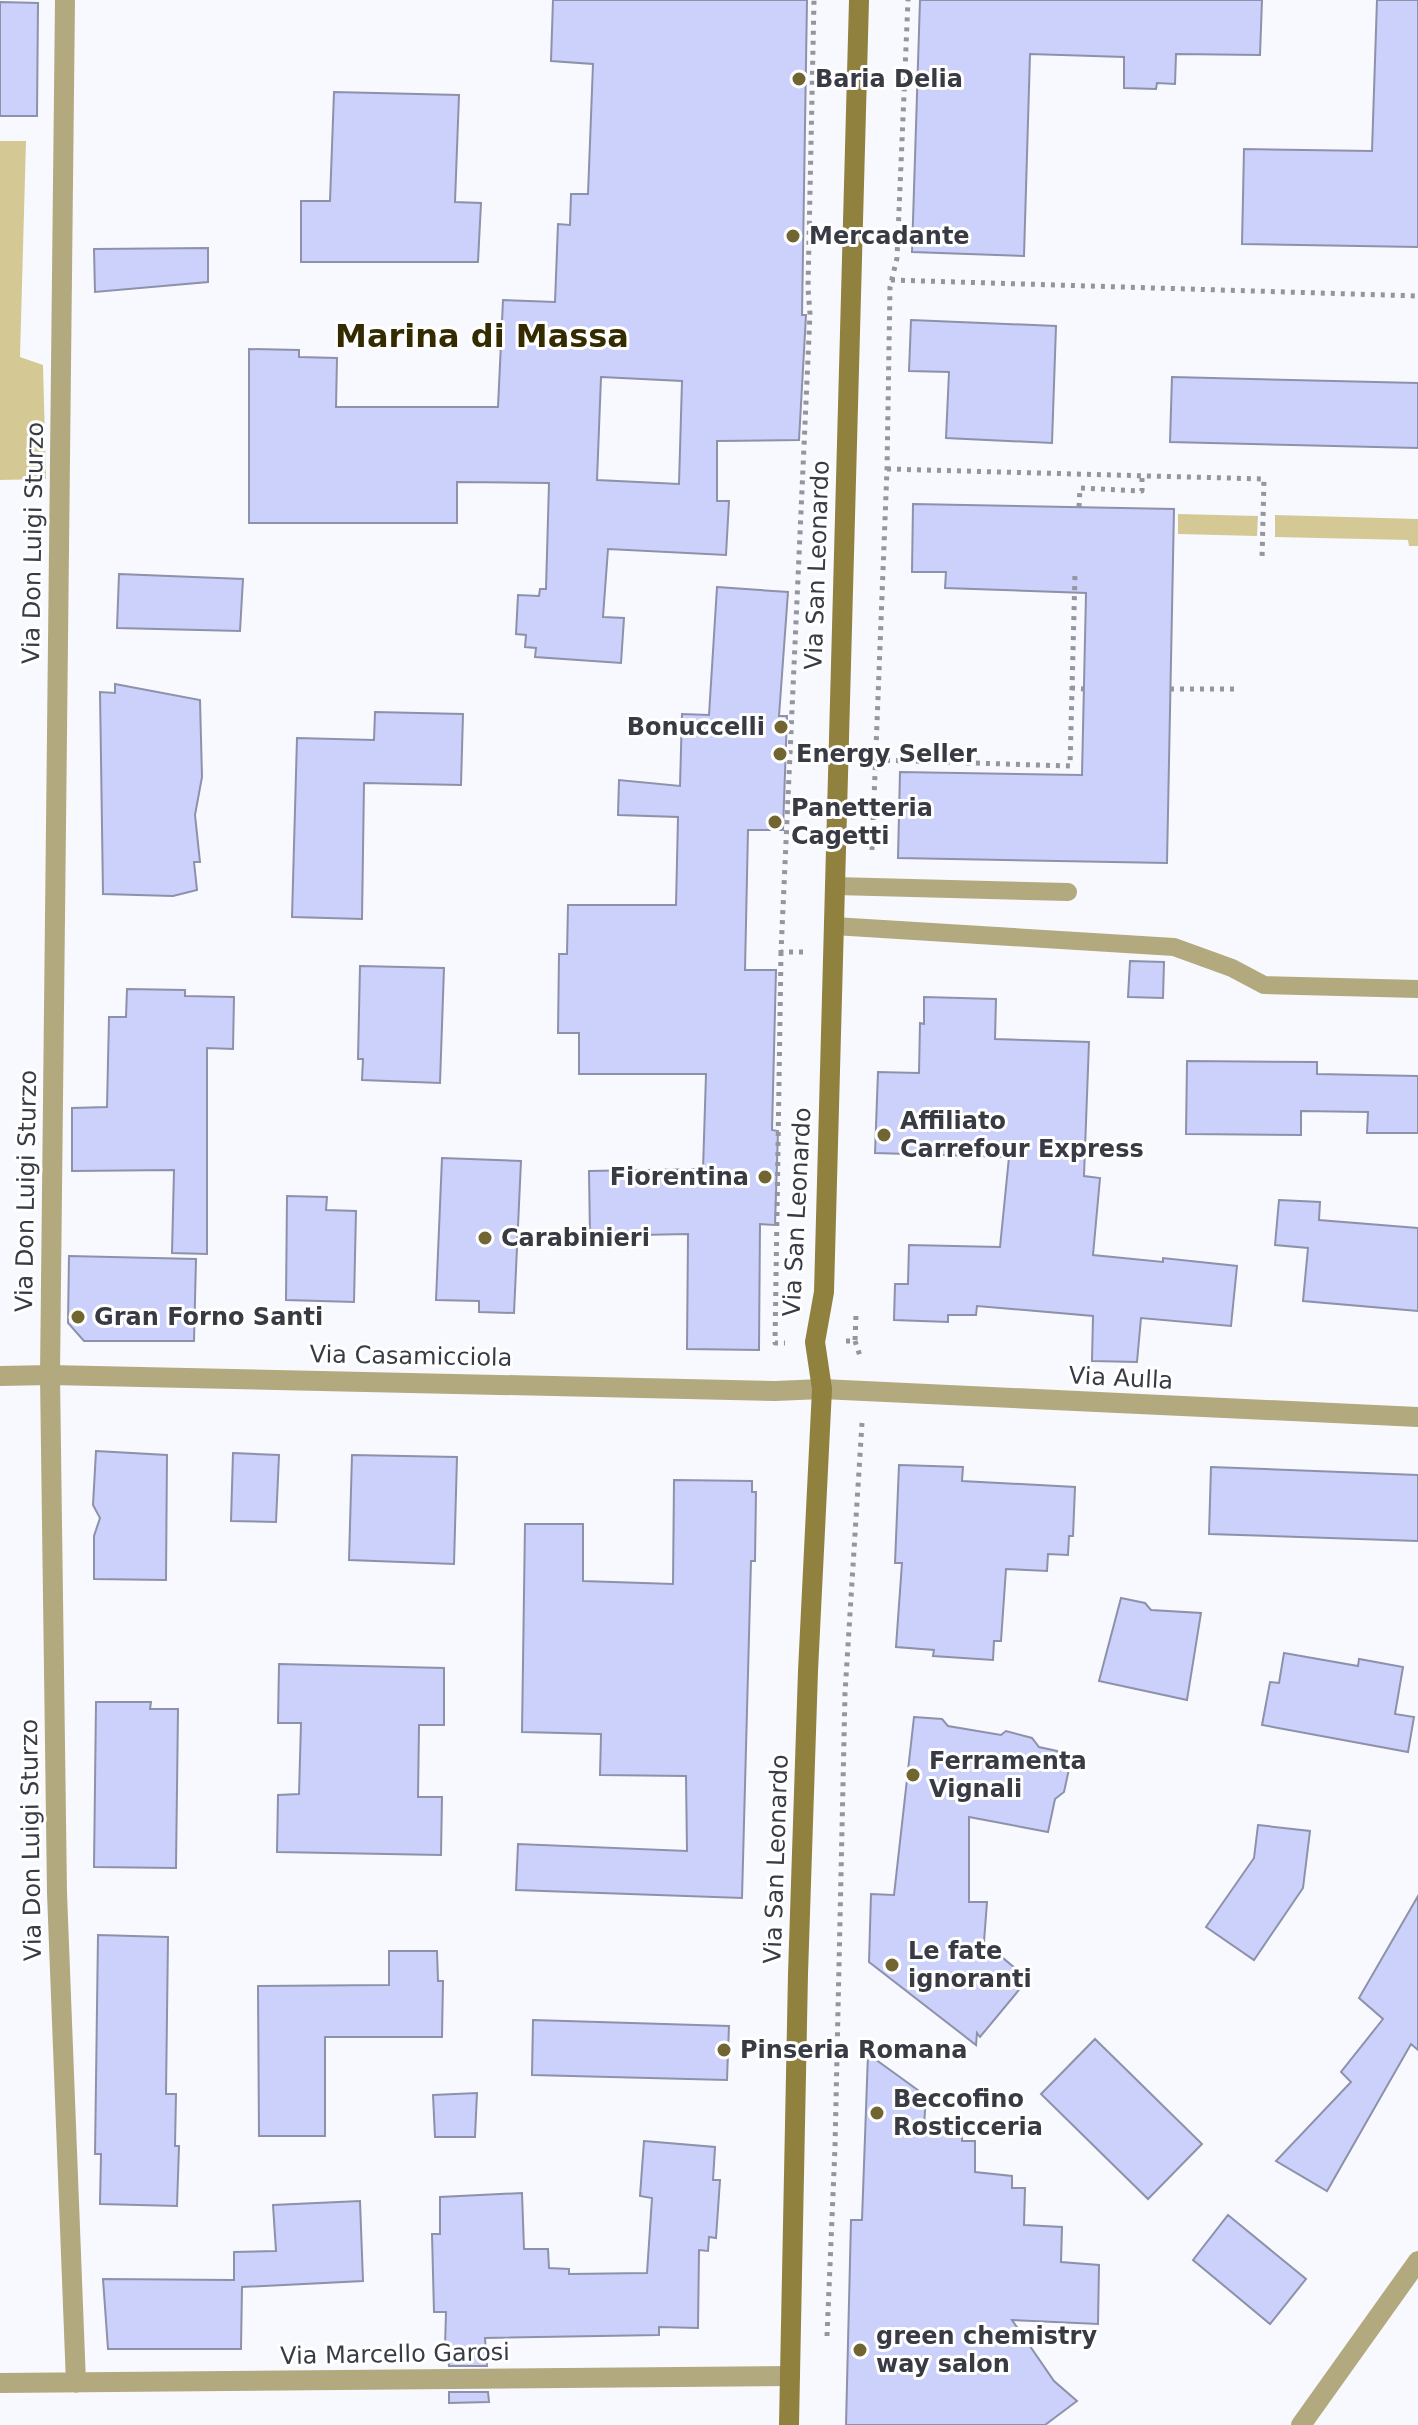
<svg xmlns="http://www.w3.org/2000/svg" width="1418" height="2425" font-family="'DejaVu Sans',sans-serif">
<rect width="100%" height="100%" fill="#f8f9fe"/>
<path fill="#d4c895" d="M0,141H26L20,357L43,365L46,479L0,480Z
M1178,514L1258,516L1257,536L1178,534Z
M1275,515L1418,519V546H1409L1408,540L1275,537Z"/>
<path fill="#cbd1fb" stroke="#8d91aa" stroke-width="2" fill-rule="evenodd" d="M553,0H807L802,315H806L799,440L717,441V501H729L726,555L608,549L603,617L624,618L621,663L535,657L536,648L525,647L526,635L516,634L518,595L539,596L540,589H546L549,483L457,482V523H249V349L299,350V357L337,358L336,407H498L503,300L555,302L558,224L570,225L571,194H588L593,64L551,61ZM601,377L682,381L679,484L597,480Z
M920,0H1262L1260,55L1176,54L1175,84L1157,83L1156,89L1124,88V57L1030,54L1024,256L912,252Z
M1377,0H1418V247L1242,244L1244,149L1372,151Z
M0,2L38,3L37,116H0Z
M334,92L459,95L455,202L481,203L478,262H301V201H330Z
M208,248V282L95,292L94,249Z
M911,320L1056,326L1052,443L946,438L949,372L909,371Z
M1172,377L1418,383V448L1170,442Z
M913,504L1174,509L1167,863L898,858L900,772L1082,775L1086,593L945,588L946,572H912Z
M119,574L243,579L240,631L117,628Z
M717,587L788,592L779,716H787L783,830H748L745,970H776L772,1130L778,1131L775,1225L760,1224L759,1350L687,1349L688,1234L590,1236L589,1171L703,1169L706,1074H579V1033H558L559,954H567L568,905H676L678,817L618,815L619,780L680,786L682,714L709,715Z
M115,684L200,700L202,777L195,815L200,862H194L197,890L173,896L103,894L100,692L115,693Z
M375,712L463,714L461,785L364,783L362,919L292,917L297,738L374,740Z
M1130,961L1164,962L1163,998L1128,997Z
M360,966L444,968L440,1083L362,1080L363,1059H358Z
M127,989L185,990V996L234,997L233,1049L207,1048V1254L172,1253L174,1170L72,1171V1108L107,1107L109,1017H126Z
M924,997L996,999L995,1039L1089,1042L1084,1176L1100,1178L1093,1255L1163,1262V1258L1237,1266L1231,1326L1141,1318L1137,1362L1092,1361L1093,1316L977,1306L976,1315H948V1322L894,1320L895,1284H908L909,1245L1000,1247L1009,1157L875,1153L878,1072L919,1073L920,1023L924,1024Z
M1187,1061L1317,1062V1074L1418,1076V1133H1367L1368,1112L1301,1111V1135L1186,1134Z
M442,1158L521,1161L514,1313L479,1312V1301L436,1300Z
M287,1196L327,1197L326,1210L356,1211L354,1302L286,1300Z
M1279,1200L1320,1202L1319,1220L1418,1228V1311L1303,1301L1308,1248L1275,1245Z
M69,1256L196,1259L194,1341H84L68,1323Z
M96,1451L167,1455L166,1580L94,1579V1536L100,1518L93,1505Z
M233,1453L279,1455L276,1522L231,1521Z
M352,1455L457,1457L454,1564L349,1560Z
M899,1465L963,1467L962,1481L1075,1487L1073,1536H1069L1068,1555L1048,1554L1047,1571L1006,1569L1001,1641H994L993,1660L933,1656L934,1650L896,1647L902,1563H895Z
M1211,1467L1418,1475V1541L1209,1534Z
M674,1480L752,1481V1492H756L755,1561H751L742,1898L516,1890L518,1844L687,1851L686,1776L600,1775L601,1734L522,1732L525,1524H583V1581L673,1584Z
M1121,1598L1145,1603L1151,1610L1201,1613L1187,1700L1099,1681Z
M1284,1653L1358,1666L1359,1659L1403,1667L1395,1714L1414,1717L1408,1752L1262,1725L1270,1682L1279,1683Z
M279,1664L444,1668V1725H419L418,1797H442L441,1855L277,1852L278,1795L299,1794L301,1723H278Z
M96,1702H151L150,1709H178L176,1868L94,1867Z
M914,1717L942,1719L948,1726L1001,1735L1006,1731L1032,1738L1039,1747L1057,1751L1069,1769L1064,1792L1055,1799L1048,1832L969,1817V1902H987L984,1942L1028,1979L980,2037L977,2033L976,2045L869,1962L871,1894L894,1895Z
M1258,1825L1310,1831L1303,1888L1254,1960L1206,1927L1254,1858Z
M1418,1896V2050L1411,2044L1327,2191L1276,2161L1351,2082L1341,2072L1383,2019L1359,1998Z
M98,1935L168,1937L166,2094H176L175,2146H179L177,2206L100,2204L101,2154H95Z
M389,1951H437L438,1981H443L442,2037H325V2136H259L258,1986L389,1985Z
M533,2020L729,2026L727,2080L532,2075Z
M1095,2039L1202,2144L1148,2199L1041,2094Z
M868,2054L926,2096L924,2126L962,2128V2141H975V2172L1012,2176V2188H1025L1024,2225L1062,2227L1061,2262L1099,2265L1098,2324L1012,2320L1054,2381L1077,2401L1045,2425H846L851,2220H862Z
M477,2093L475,2137H435L433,2095Z
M644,2141L715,2147L713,2180H720L716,2238L709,2237L708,2251L699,2250L698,2328L659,2327V2335L485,2338L487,2366H449L448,2347H445L446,2312H434L432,2234H440V2197L522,2193L524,2249H548L549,2268L569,2269V2274L647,2273L652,2198L640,2196Z
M360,2201L363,2281L242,2287L241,2349H108L103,2279L234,2280V2252L276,2251L273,2205Z
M1228,2215L1306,2279L1270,2324L1193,2260Z
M449,2392H488L489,2402L449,2403Z"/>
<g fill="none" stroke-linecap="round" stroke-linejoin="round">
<path stroke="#94959d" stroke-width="5" stroke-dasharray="4 6" stroke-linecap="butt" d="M891,280L1418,296
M887,469L1264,479L1262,559
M1079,507L1080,488L1142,491V474
M1071,688L1084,689
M1170,689H1238
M876,760L1070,766L1075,574
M872,850L887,469L890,287L897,258L908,0
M781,952L775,1343H785
M803,952H781L810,314L808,288L814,0
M846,1341H855L856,1315
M855,1341L861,1359
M827,2336L835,2147L845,1693L862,1423"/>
<path stroke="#b3a97e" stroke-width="18" d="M835,886L1068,892
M834,926L1174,947L1232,968L1264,985L1418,989"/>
<path stroke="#b3a97e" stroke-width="20" d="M65,0L50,1375L57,1893L76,2383
M0,1376L50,1375L775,1391L822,1389L1418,1417
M0,2383L790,2376
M1301,2425L1418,2261"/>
<path stroke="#91813e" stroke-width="20" d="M789,2425L798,1974L808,1671L822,1389L815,1342L824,1292L859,0"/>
</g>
<g fill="#716532" stroke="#fff" stroke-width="3">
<circle cx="799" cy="79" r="8"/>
<circle cx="793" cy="236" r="8"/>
<circle cx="781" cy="727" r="8"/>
<circle cx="780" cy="754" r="8"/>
<circle cx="775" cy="822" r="8"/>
<circle cx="884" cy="1135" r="8"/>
<circle cx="765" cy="1177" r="8"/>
<circle cx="485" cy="1238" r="8"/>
<circle cx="78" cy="1317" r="8"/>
<circle cx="913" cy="1775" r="8"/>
<circle cx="892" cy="1965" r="8"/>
<circle cx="724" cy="2050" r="8"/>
<circle cx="877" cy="2113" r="8"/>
<circle cx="860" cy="2350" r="8"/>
</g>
<g text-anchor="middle" stroke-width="6" stroke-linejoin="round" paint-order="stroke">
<g font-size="24" font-weight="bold" fill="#383a44" stroke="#fff" text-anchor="start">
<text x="815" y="87">Baria Delia</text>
<text x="809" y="244">Mercadante</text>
<text x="765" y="735" text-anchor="end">Bonuccelli</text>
<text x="796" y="762">Energy Seller</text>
<text x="791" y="816">Panetteria<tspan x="791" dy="28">Cagetti</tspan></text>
<text x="900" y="1129">Affiliato<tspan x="900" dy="28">Carrefour Express</tspan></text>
<text x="749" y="1185" text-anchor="end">Fiorentina</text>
<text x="501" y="1246">Carabinieri</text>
<text x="94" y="1325">Gran Forno Santi</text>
<text x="929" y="1769">Ferramenta<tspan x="929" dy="28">Vignali</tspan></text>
<text x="908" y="1959">Le fate<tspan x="908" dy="28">ignoranti</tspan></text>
<text x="740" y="2058">Pinseria Romana</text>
<text x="893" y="2107">Beccofino<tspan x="893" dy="28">Rosticceria</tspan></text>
<text x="876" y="2344">green chemistry<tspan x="876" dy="28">way salon</tspan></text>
</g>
<g font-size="24" fill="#383a44" stroke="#fff">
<text transform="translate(33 543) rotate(-89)" y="8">Via Don Luigi Sturzo</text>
<text transform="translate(817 565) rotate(-88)" y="8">Via San Leonardo</text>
<text transform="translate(26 1191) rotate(-89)" y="8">Via Don Luigi Sturzo</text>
<text transform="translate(797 1212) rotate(-87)" y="8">Via San Leonardo</text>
<text transform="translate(411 1356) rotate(1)" y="8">Via Casamicciola</text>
<text transform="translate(1121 1378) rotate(3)" y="8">Via Aulla</text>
<text transform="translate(31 1840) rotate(-91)" y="8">Via Don Luigi Sturzo</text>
<text transform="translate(776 1859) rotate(-88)" y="8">Via San Leonardo</text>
<text transform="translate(395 2354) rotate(-1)" y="8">Via Marcello Garosi</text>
</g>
<g font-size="32" font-weight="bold" fill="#342b00" stroke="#fff">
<text x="482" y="347">Marina di Massa</text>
</g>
</g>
</svg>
